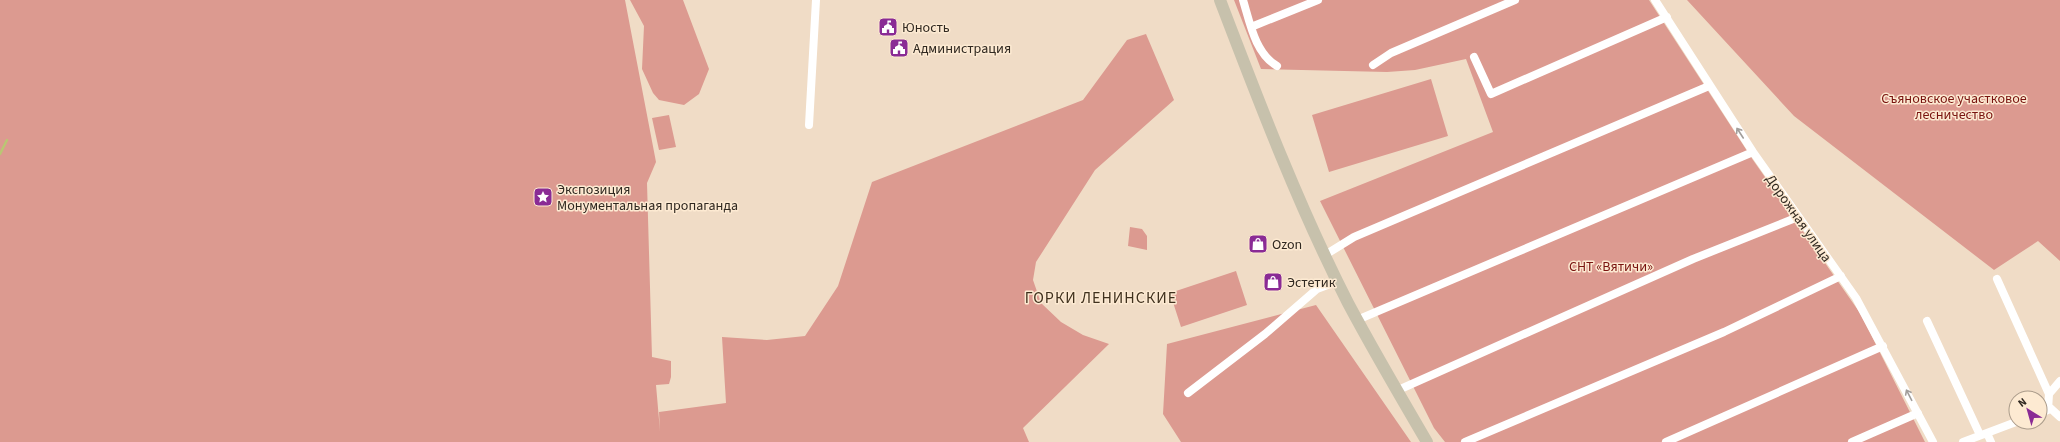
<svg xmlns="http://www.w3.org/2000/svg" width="2060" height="442" font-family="'Source Sans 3',sans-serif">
<rect width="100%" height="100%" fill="#f0dcc6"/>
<path fill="#dc9a90" d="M0,0H625L656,162L647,183L652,357L671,361V377L669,384L656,385L660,431L659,412L726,403L722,337L767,340L805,336L838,286L872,182L1083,100L1127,40L1146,34L1174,100L1095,170L1036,262L1033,280L1041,303L1061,322L1083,335L1109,344L1023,428L1029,442H0Z
M630,0H683L709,69L699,94L684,105L659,100L653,93L642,69L644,26Z
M1234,0H1649L1753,160L1860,313L1925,442H1445L1434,428L1320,201L1493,132L1466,59L1415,70L1387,72L1261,69Z
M1687,0H2060V261L2038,241L1994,270L1794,116Z
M1431,79L1448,136L1329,172L1312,115Z
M669,115L676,147L659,150L652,118Z
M1130,227L1142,229L1147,236V250L1128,246Z
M1236,271L1247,305L1181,327L1170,293Z
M1316,305L1411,442H1181L1163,414L1167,344Z"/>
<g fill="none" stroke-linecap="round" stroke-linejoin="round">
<path stroke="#bac674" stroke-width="2.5" d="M0,154L7,140"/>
<path stroke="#fff" stroke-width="8" d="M1243,0C1250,23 1255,53 1277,66
M1655,0L1753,152L1856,298L1933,442
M1251,27L1318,0
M1474,57L1491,94L1667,17
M1373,65L1391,53L1515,0
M809,125L816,0
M1325,255L1354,237L1709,86
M1997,279L2049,394L2048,410L2040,413
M1357,320L1753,152
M1927,321L1980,435
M1396,391L1693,259L1798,217
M1188,393L1265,334L1317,289L1338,281
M2049,394L2060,381
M2048,406L2060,417
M1987,433L1991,442
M1465,442L1724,332L1841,276
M1666,442L1883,346
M1852,442L1918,413
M1963,442L2016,422"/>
<path stroke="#c7c1ac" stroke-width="12" d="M1220,0C1259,102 1298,205 1348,303C1373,350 1400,396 1427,442"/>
</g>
<defs><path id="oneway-shaft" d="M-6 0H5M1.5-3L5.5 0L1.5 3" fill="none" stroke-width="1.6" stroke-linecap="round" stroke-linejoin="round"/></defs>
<g stroke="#a29e9b">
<use href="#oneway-shaft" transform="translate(1740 133) rotate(-123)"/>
<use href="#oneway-shaft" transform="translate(1909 395) rotate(-117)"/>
</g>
<defs>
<g id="civic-square" transform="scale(1)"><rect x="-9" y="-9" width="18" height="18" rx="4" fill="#8a2b95" stroke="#fdead2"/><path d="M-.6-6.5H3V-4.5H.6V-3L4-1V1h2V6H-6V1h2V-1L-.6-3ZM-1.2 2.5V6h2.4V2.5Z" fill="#fff"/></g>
<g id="sight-square" transform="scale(1)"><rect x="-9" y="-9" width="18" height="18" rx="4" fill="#8a2b95" stroke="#fdead2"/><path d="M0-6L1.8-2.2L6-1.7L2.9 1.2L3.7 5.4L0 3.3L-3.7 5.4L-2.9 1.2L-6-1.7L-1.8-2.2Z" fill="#fff"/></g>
<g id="shop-square" transform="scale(1)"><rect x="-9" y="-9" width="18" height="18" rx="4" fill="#8a2b95" stroke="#fdead2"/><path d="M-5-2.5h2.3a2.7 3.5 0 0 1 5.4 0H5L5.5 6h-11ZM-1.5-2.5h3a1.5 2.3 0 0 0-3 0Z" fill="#fff"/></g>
</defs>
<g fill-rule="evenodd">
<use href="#civic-square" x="888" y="27"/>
<use href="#civic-square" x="899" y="48"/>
<use href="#sight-square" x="543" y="197"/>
<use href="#shop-square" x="1258" y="244"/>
<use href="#shop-square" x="1273" y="282"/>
</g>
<g text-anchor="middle" stroke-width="3" stroke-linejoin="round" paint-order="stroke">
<g font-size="14" fill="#302820" stroke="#fdead2" text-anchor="start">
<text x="902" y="32">Юность</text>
<text x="913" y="53">Администрация</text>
<text x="557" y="194">Экспозиция<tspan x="557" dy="16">Монументальная пропаганда</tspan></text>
<text x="1272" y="249">Ozon</text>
<text x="1287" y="287">Эстетик</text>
</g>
<g font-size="14" fill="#79130f" stroke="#fdead2">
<text x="1954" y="103">Съяновское участковое<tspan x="1954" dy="16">лесничество</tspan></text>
<text x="1611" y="271">СНТ «Вятичи»</text>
</g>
<g font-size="14" fill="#302820" stroke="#fdead2">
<text transform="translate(1799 218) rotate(55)" y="5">Дорожная улица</text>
</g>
<g font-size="16" letter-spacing="1" fill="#40311e" stroke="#fdead2">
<text x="1101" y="303">ГОРКИ ЛЕНИНСКИЕ</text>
</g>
</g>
<g transform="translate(2028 410) rotate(323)"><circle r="19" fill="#fdead2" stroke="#ab9c8b"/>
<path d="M0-3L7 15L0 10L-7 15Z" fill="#8a2b95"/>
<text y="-6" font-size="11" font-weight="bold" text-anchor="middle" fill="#302820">N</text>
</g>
</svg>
